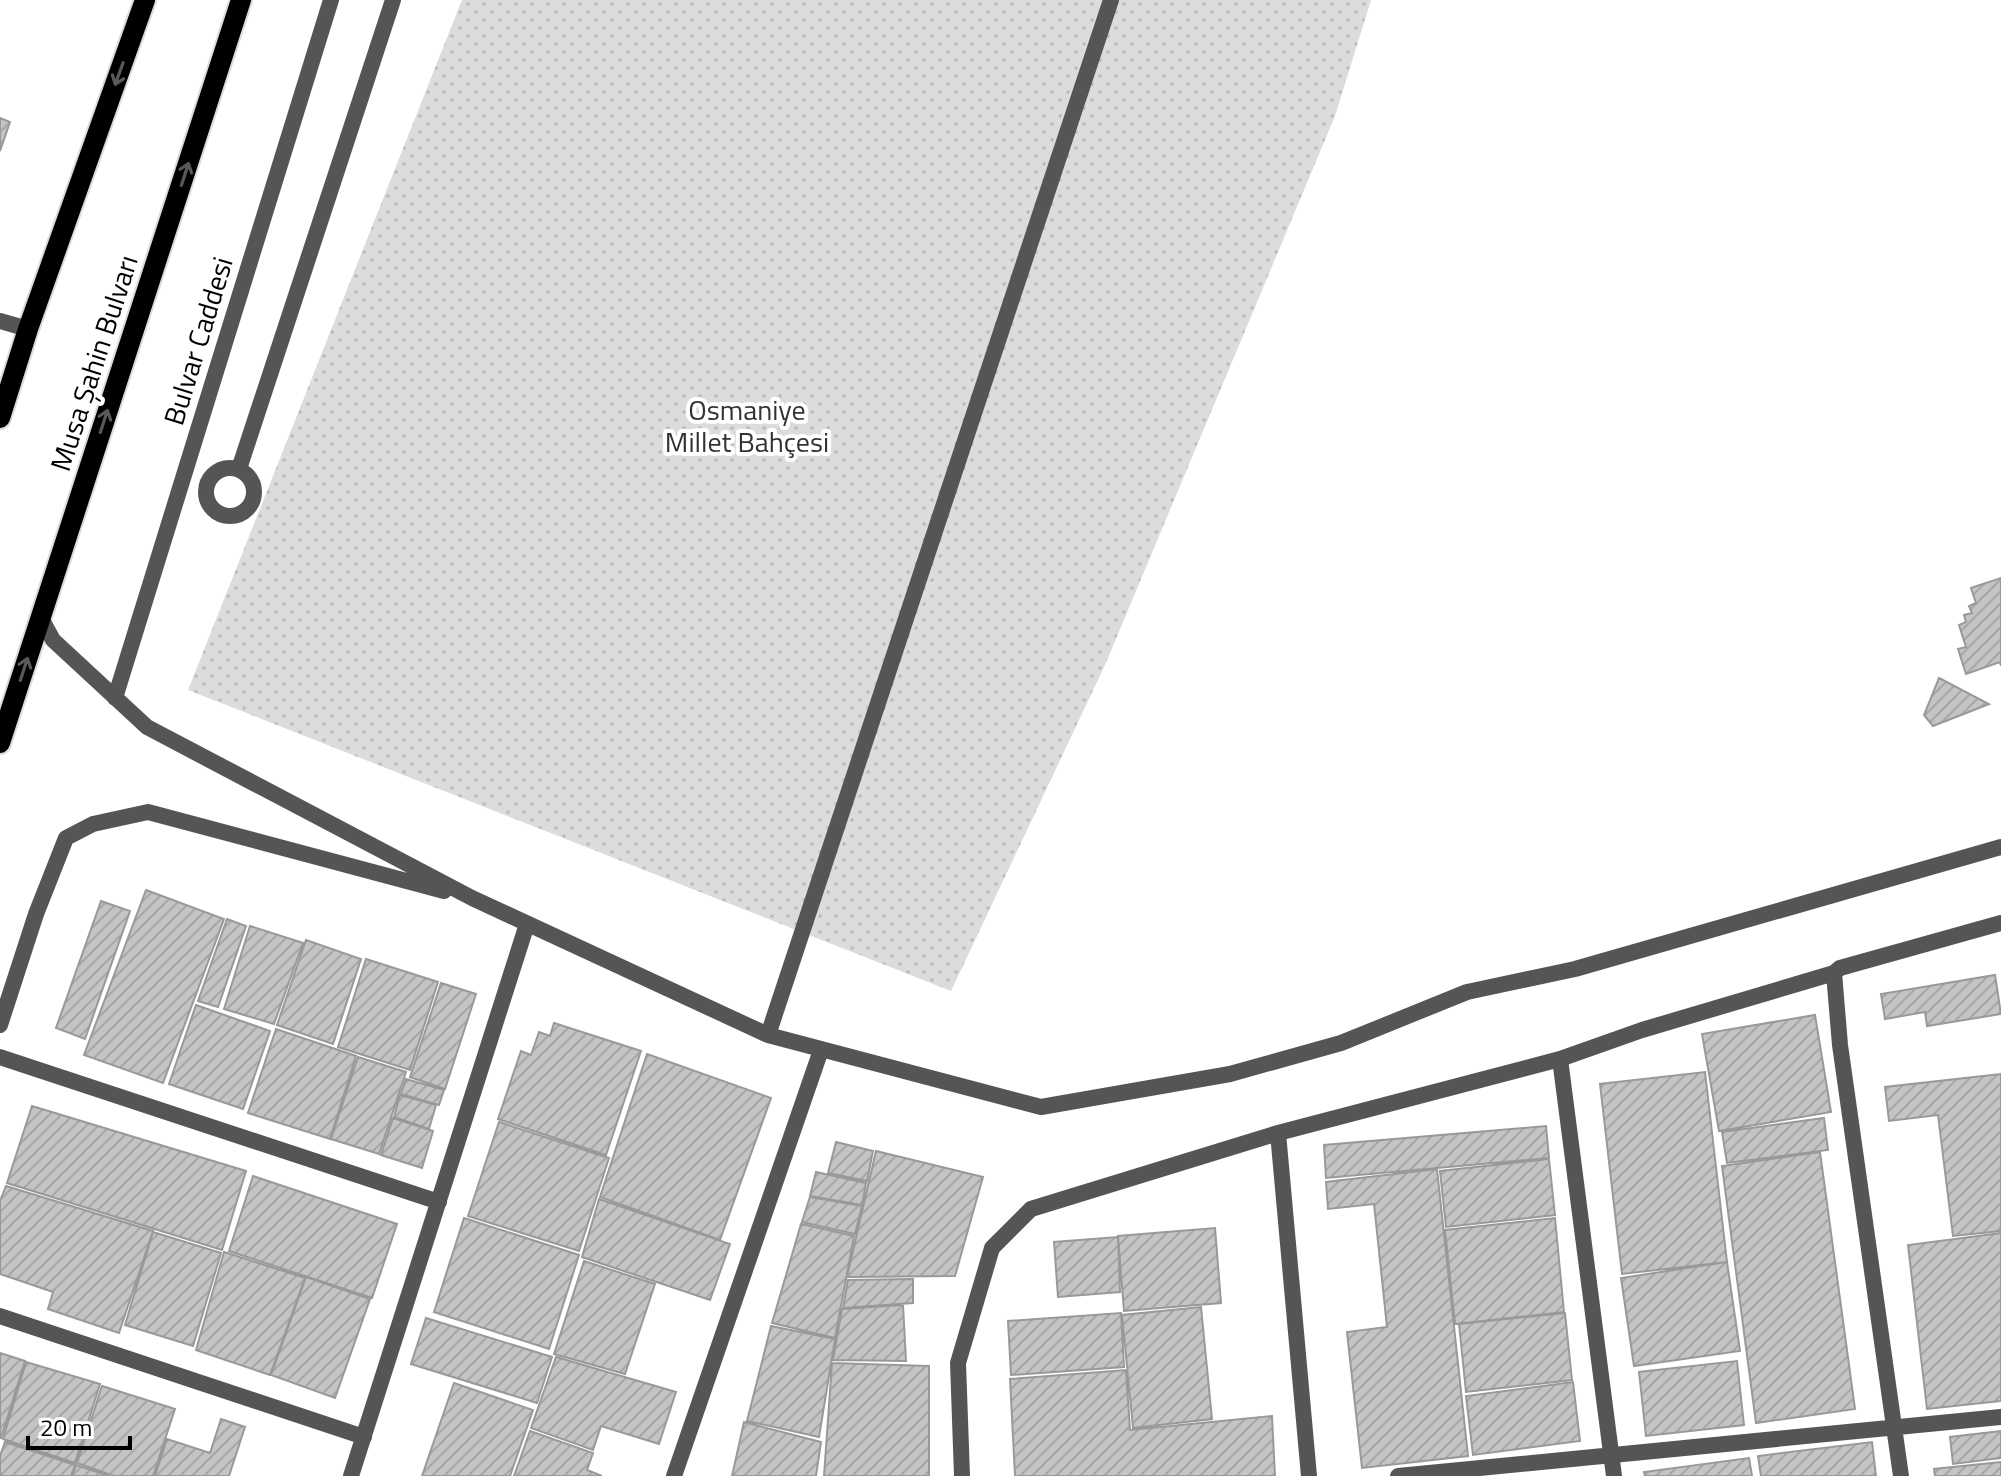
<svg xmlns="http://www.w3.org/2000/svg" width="2001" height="1476" font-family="'Titillium Web',sans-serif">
<defs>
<pattern id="grass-dots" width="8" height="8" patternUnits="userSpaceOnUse" patternTransform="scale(2)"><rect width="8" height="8" fill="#dcdcdc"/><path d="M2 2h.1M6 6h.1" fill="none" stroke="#bbb" stroke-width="1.8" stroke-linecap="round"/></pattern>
<pattern id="building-hatch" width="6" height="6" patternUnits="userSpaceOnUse" patternTransform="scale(2)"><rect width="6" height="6" fill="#c4c4c4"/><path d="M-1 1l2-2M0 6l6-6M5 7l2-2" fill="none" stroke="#a7a7a7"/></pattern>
</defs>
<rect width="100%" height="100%" fill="#fff"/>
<path fill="url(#grass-dots)" d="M462,0H1371L1335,116L1105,665L951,991L188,690Z"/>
<path fill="url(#building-hatch)" stroke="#999" stroke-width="2" d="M0,118L10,122L0,151Z
M2001,578V666L2000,662L1966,674L1958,649L1966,647L1959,625L1966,622L1964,615L1972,613L1969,606L1976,603L1971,588Z
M1939,678L1989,704L1933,726L1924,715Z
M146,890L224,919L163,1083L84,1055Z
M101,901L130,911L85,1039L56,1028Z
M227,919L246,926L218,1007L198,1001Z
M250,926L303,943L274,1024L224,1009Z
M306,940L361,959L333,1044L277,1025Z
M366,959L438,982L410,1070L338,1047Z
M1995,975L2001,1014L1927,1026L1925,1012L1885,1019L1881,994Z
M441,983L476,994L445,1089L410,1077Z
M196,1005L270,1031L243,1109L169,1084Z
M1815,1015L1831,1112L1719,1131L1702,1034Z
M554,1023L641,1051L606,1155L498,1119L521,1051L531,1055L539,1032L550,1036Z
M276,1029L356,1056L330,1139L248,1113Z
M647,1054L771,1098L720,1240L600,1197Z
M358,1057L406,1072L379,1154L331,1139Z
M1705,1072L1727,1262L1622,1274L1600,1084Z
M2001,1074V1231L1953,1236L1938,1115L1889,1121L1885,1087Z
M406,1079L444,1090L439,1105L401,1094Z
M400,1095L436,1105L429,1129L394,1117Z
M32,1106L246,1171L222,1250L7,1183Z
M393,1118L433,1131L422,1168L381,1155Z
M1824,1118L1828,1150L1727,1163L1722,1132Z
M499,1122L609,1158L579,1251L468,1216Z
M1546,1126L1549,1158L1326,1178L1324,1145Z
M836,1142L873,1151L867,1181L828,1173Z
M876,1151L983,1177L955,1276L847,1277Z
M1820,1152L1855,1409L1756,1423L1722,1166Z
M1549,1159L1555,1215L1446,1227L1440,1171Z
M1437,1169L1468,1456L1362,1468L1347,1332L1387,1327L1374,1204L1328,1209L1326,1182Z
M816,1172L866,1183L862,1205L810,1196Z
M253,1176L397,1224L372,1298L229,1251Z
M6,1186L153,1231L119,1333L48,1309L53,1292L0,1274V1201Z
M810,1197L862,1206L855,1234L802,1222Z
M599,1199L730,1244L710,1300L582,1257Z
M464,1218L579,1255L549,1349L434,1312Z
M1555,1218L1564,1312L1455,1324L1445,1230Z
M801,1224L854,1236L835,1338L772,1323Z
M1215,1228L1221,1303L1124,1311L1118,1236Z
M153,1232L221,1253L193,1346L125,1325Z
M2001,1233V1401L1927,1409L1908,1245Z
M1118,1237L1120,1292L1058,1297L1054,1242Z
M224,1252L305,1278L270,1375L196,1350Z
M584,1261L655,1284L625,1374L554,1354Z
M1727,1262L1740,1351L1634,1366L1621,1278Z
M306,1277L370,1299L335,1398L271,1375Z
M913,1279V1303L843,1308L848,1280Z
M903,1305L906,1361L833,1360L842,1309Z
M1201,1307L1212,1419L1133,1428L1122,1315Z
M1121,1313L1124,1367L1011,1375L1008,1321Z
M1565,1313L1572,1380L1466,1392L1459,1324Z
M426,1318L552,1357L537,1403L411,1364Z
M771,1326L835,1339L819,1437L747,1421Z
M0,1353L25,1361L1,1438H0Z
M556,1357L676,1392L659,1444L601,1426L593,1450L531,1428Z
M1737,1361L1744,1425L1646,1436L1639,1372Z
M26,1362L100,1384L75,1463L3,1439Z
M832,1363L929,1366V1476H824Z
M1126,1370L1130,1430L1272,1416L1275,1476H1015L1010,1379Z
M1573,1382L1580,1441L1473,1455L1466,1396Z
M454,1383L533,1410L510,1476H422Z
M102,1386L175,1409L153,1476H114L77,1463Z
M221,1419L245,1427L229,1476H155L167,1439L210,1453Z
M744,1422L821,1442L816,1476H732Z
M530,1431L593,1453L587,1470L602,1476H514Z
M2001,1431V1458L1953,1464L1950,1437Z
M5,1442L75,1465L71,1476H0V1456Z
M1872,1442L1876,1476H1761L1758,1456Z
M1749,1458L1752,1476H1645L1644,1472Z
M2001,1462V1476H1935L1934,1469Z
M76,1465L109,1476H72Z"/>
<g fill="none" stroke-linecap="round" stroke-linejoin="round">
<g stroke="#dbdbdb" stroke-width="24">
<path id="primary" d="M0,418L28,329L145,0
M0,743L241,0"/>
</g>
<path stroke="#555" stroke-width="16" d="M206 492a24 24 0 1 1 48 0a24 24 0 1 1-48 0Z
M239,469L393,0"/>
<path stroke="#555" stroke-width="16" d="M0,321L28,329
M41,618L53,640L147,727L472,898L768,1035L1041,1107L1230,1074L1341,1043L1467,992L1575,969L2001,847
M115,698L331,0
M1834,973L1840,1045L1901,1476
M0,1025L36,914L66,838L93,824L148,812L444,891
M768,1035L1111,0
M0,1057L439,1202
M1560,1059L1614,1476
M1278,1133L1309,1476
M0,1316L364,1437
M351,1476L527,924
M674,1476L821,1050
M962,1476L958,1363L992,1248L1031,1209L1278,1133L1560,1059L1642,1030L1834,973L1840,968L2001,923
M1398,1476L2001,1417"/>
<use href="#primary" stroke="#000" stroke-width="20"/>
</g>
<defs><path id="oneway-shaft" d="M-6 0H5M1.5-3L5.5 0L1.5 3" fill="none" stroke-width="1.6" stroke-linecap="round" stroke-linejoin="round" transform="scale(2)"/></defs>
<g stroke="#595959">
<use href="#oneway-shaft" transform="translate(119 74) rotate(110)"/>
<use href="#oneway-shaft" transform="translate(185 174) rotate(-72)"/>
<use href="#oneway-shaft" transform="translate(104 421) rotate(-72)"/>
<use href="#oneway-shaft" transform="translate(24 669) rotate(-72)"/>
</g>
<g text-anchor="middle" stroke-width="8" stroke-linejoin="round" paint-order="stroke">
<g font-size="28" fill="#000" stroke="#fff">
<text transform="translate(198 341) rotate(-73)" y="10">Bulvar Caddesi</text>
<text transform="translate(94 363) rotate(-72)" y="10">Musa Şahin Bulvarı</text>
</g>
<g font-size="28" fill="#333" stroke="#fff">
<text x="747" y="420">Osmaniye<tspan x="747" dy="32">Millet Bahçesi</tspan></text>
</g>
</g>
<path d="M28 1436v12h102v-12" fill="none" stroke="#000000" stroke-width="4"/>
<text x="40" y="1436" font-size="24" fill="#000000" stroke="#ffffff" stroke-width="6" paint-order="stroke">20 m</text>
</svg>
